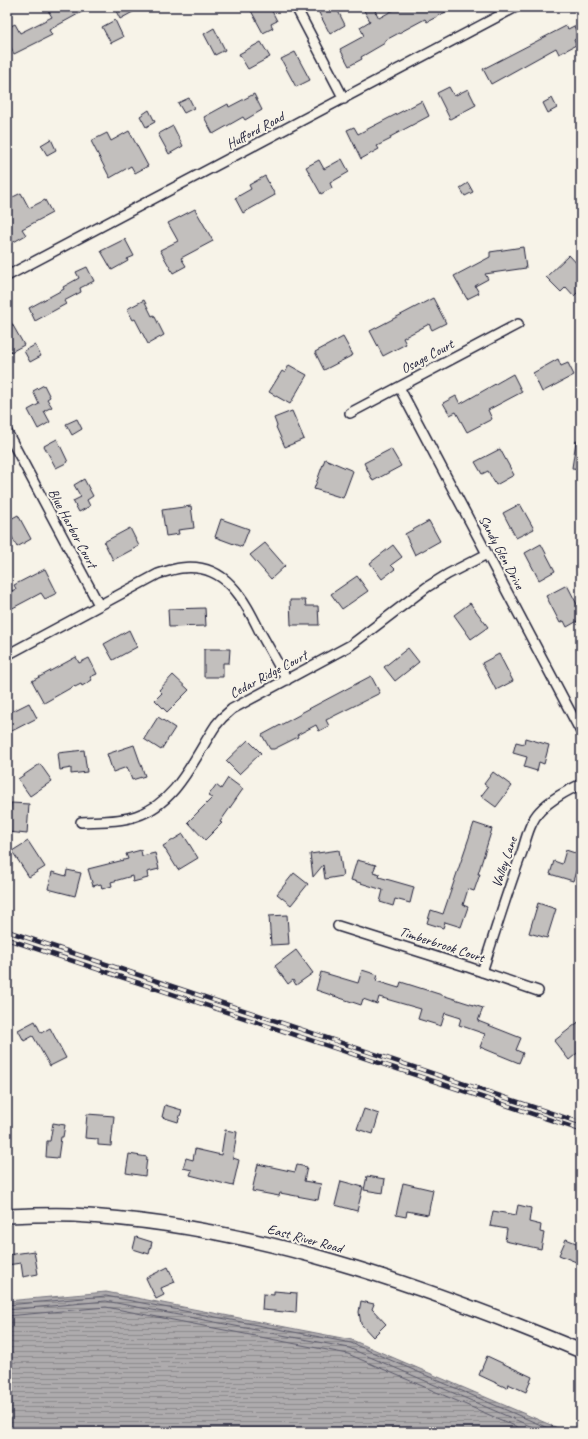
<svg xmlns="http://www.w3.org/2000/svg" width="588" height="1439" font-family="Caveat,sans-serif">
<defs>
<pattern id="water-rules" width="6" height="5" patternUnits="userSpaceOnUse"><rect width="6" height="5" fill="#aeabad"/><path d="M0 2.5h6" fill="none" stroke="#8d8b8e"/></pattern>
</defs>
<rect width="100%" height="100%" fill="#f7f3e8"/>
<filter id="ink" filterUnits="userSpaceOnUse"><feTurbulence type="fractalNoise" baseFrequency=".025" numOctaves="2"/><feDisplacementMap in="SourceGraphic" scale="8" xChannelSelector="R" yChannelSelector="G"/><feConvolveMatrix kernelMatrix="1 2 1 2 8 2 1 2 1" color-interpolation-filters="sRGB"/></filter>
<g filter="url(#ink)">
<path fill="url(#water-rules)" stroke="#76747f" d="M106,1292L352,1340L567,1432H7V1301Z"/>
<g fill="none" stroke-linecap="round" stroke-linejoin="round">
<path stroke="#5a5969" stroke-width="1" d="M7,1305L106,1296L351,1343L557,1432
M7,1310L106,1301L349,1348L544,1432
M7,1316L106,1307L348,1354L529,1432"/>
</g>
<path fill="#c2bfbd" stroke="#22223b" d="M46,7H91L49,30L52,35L14,54L10,46L7,47V28L15,24L20,33L52,17Z
M114,7H142L120,19Z
M249,7H270L277,21L271,24L273,28L263,33Z
M316,7H336L345,25L330,34Z
M362,7H373L379,18L399,7H455L427,22L425,19L384,41L385,43L361,57L362,59L349,66L340,49L364,36L360,27L370,21Z
M115,20L123,37L111,43L102,27Z
M566,26L568,29L574,26L579,37L574,40L576,45L559,54L556,48L491,84L483,69Z
M214,28L225,50L215,55L204,34Z
M261,42L270,57L248,69L239,54Z
M295,52L310,80L296,87L281,59Z
M449,87L454,96L468,89L476,105L450,119L437,93Z
M254,94L262,110L245,120L243,117L213,134L204,117L228,104L229,107Z
M189,98L194,108L184,113L178,103Z
M552,98L557,108L548,113L543,103Z
M422,101L429,116L390,137L391,139L377,146L379,149L361,159L347,130L354,127L358,134Z
M149,110L155,122L146,127L140,116Z
M173,126L183,146L169,154L158,134Z
M129,131L148,166L135,173L131,166L110,178L91,141L107,133L111,141Z
M51,139L56,150L47,155L41,145Z
M342,159L349,172L330,183L332,188L321,194L306,167L319,160L324,169Z
M265,176L275,195L243,213L235,198L251,189L249,185Z
M468,183L473,192L465,196L460,188Z
M21,193L29,208L45,200L52,213L22,229L26,235L12,243L7,233V200Z
M195,209L213,241L181,258L186,266L173,273L160,250L178,241L168,223Z
M125,239L134,256L127,259L128,261L112,270L101,251Z
M523,247L526,268L485,274L488,279L475,286L479,293L467,299L454,276L490,257V252Z
M569,255L580,267L576,271L581,276V289L574,296L566,287L561,292L546,277Z
M87,267L94,281L80,288L81,292L64,301L66,304L35,321L29,308L64,289L63,287L79,278L76,272Z
M433,298L446,323L432,330L429,324L403,338L406,344L383,356L370,331Z
M144,300L152,316L154,315L164,335L148,344L135,319L133,320L127,309Z
M7,315L24,345L11,352L7,345Z
M343,337L353,355L324,370L315,352Z
M35,345L41,356L30,362L24,351Z
M558,359L561,366L568,363L574,375L542,392L533,373Z
M289,365L307,375L290,404L269,392L282,371L285,373Z
M513,374L522,392L488,410L492,419L467,432L456,412L450,415L443,403L456,396L460,404Z
M44,385L50,397L47,399L52,407L44,411L50,422L38,429L28,410L39,404L33,391Z
M292,411L304,439L285,447L276,427L277,426L274,418Z
M77,419L82,429L72,435L66,424Z
M57,439L68,462L56,468L44,446Z
M576,441L581,442V469L572,468Z
M391,449L401,466L373,481L364,463Z
M500,449L514,475L496,485L488,471L482,474L475,462Z
M325,459L353,471L343,498L314,489Z
M84,479L93,496L87,500L90,506L79,512L73,501L81,497L74,485Z
M520,504L534,529L516,538L503,513Z
M191,506L194,528L178,530L179,534L166,536L162,510Z
M18,515L31,539L17,547L7,527V521Z
M221,519L249,529L242,547L215,537Z
M429,521L440,541L415,555L405,534Z
M130,528L139,546L113,560L104,542Z
M265,543L285,566L271,579L250,555Z
M541,544L555,571L539,580L525,553Z
M393,545L402,557L391,565L395,569L382,579L370,563Z
M45,569L57,593L45,599L41,593L7,611V593L16,589L14,585Z
M357,576L368,591L342,609L331,594Z
M567,585L581,612V619L567,627L564,621L560,623L546,596Z
M290,600H305L306,606H318L319,625H291Z
M470,603L488,627L471,639L454,615Z
M205,608L206,626L169,627L168,609Z
M129,630L137,647L113,660L104,644Z
M408,648L419,662L395,681L384,667Z
M204,649H230L229,663H223V677H204Z
M499,654L513,681L496,690L482,663Z
M76,657L79,663L89,658L97,674L90,677L92,680L82,686L81,684L75,687L74,686L44,703L32,681Z
M173,675L189,690L167,712L155,700L162,693L159,690Z
M371,676L380,693L326,720L329,726L319,731L316,725L297,735L298,737L274,749H270L262,735L301,714V713Z
M29,703L37,718L10,732L7,726V714Z
M158,717L175,728L161,750L144,739Z
M525,738L549,745L544,764L539,762L537,771L524,767L527,757L513,753L516,742L524,744Z
M248,740L261,753L239,774L226,761Z
M134,745L145,776L132,780L127,767L113,772L107,754Z
M84,750L87,772L71,774V768L60,770L58,753Z
M40,764L52,781L30,796L18,779Z
M493,772L512,786L496,807L481,796L488,787L484,784Z
M228,778L243,789L220,822L222,823L205,840L188,822L212,798L208,796L216,785L221,789Z
M11,803L29,804L27,834L8,832Z
M474,823L492,829L478,874H480L474,891L468,889L463,905L468,907L461,927L445,922L443,928L427,923L431,910L443,914Z
M183,834L198,858L178,870L163,846Z
M28,841L45,867L29,877L12,851Z
M141,850L142,856L155,853L159,869L147,872L148,878L133,882L132,876L111,882L112,886L102,889L101,884L93,886L88,869L128,859L126,854Z
M339,850L343,876L325,879L323,865L313,877L310,854Z
M566,850L581,855L573,881L550,874L554,861L562,864Z
M357,860L376,865L373,872L380,874L379,877L414,887L410,903L395,899L393,906L380,902L383,890L351,880Z
M67,870L81,873L75,896L48,889L52,872L66,876Z
M294,873L308,884L291,905L277,894Z
M538,903L556,909L547,938L529,933Z
M287,915L289,944L271,945L269,916Z
M296,950L313,973L296,985L293,980L288,984L275,966Z
M362,970L378,975L376,981L399,988L401,982L483,1008L478,1021L521,1038L516,1050L523,1053L519,1063L480,1047L485,1034L459,1025L461,1018L445,1013L441,1026L418,1019L421,1009L379,997L377,1004L363,999L361,1005L316,990L321,972L358,983Z
M581,1020V1050L569,1060L554,1041Z
M35,1021L41,1033L50,1028L66,1058L50,1066L33,1036L24,1041L18,1030Z
M165,1105L182,1110L178,1122L162,1117Z
M364,1109L379,1114L373,1134L357,1129Z
M87,1114L114,1116L111,1146L98,1145V1139L85,1138Z
M53,1123L65,1125L63,1137H61L58,1158L46,1157L47,1141H50Z
M225,1130L237,1132L233,1158L239,1160L233,1186L190,1175L192,1170L183,1168L186,1158L193,1160L195,1149L221,1155Z
M129,1154L147,1157L145,1176L126,1173Z
M258,1164L295,1172L297,1165L307,1167L304,1181L321,1184L318,1200L280,1193L279,1196L252,1191Z
M367,1176L385,1179L383,1193L364,1190Z
M341,1181L363,1187L357,1211L335,1205Z
M403,1183L433,1190L428,1215L407,1211L406,1217L396,1215Z
M518,1205L531,1208L529,1222L541,1225L540,1232L544,1233L541,1249L505,1241L507,1229L490,1226L493,1211L516,1215Z
M136,1237L152,1242L149,1254L133,1249Z
M566,1239L581,1245V1264L559,1255Z
M34,1251L38,1274L23,1277L21,1263L7,1265V1255Z
M168,1267L175,1282L161,1288L164,1295L156,1299L146,1278Z
M274,1291L297,1293L296,1313L262,1310L263,1294L274,1295Z
M361,1301L374,1304L372,1309L386,1324L373,1337L361,1324L359,1312Z
M487,1356L532,1377L526,1392L508,1384L507,1388L479,1375Z"/>
<g fill="none" stroke-linecap="round" stroke-linejoin="round">
<g stroke="#22223b" stroke-width="12">
<path id="street" d="M296,7L344,99
M7,276L516,7
M399,387L581,732
M350,413L518,324
M7,432L99,605
M7,655L158,574C165,572 173,569 181,568C225,562 244,599 260,632C269,648 278,664 287,680
M81,822C99,821 119,822 136,816C177,803 194,758 216,725L222,718L232,709L351,645L427,587L448,574L487,554
M338,926L468,967L538,991
M482,972C495,932 507,892 522,852C526,839 530,821 540,811C551,799 567,791 581,784"/>
</g>
<g stroke="#22223b" stroke-width="16">
<path id="secondary" d="M7,1216C29,1215 51,1214 73,1215C250,1224 420,1284 581,1351"/>
</g>
<use href="#street" stroke="#f7f3e8" stroke-width="9"/>
<use href="#secondary" stroke="#f7f3e8" stroke-width="13"/>
<g stroke="#22223b" stroke-width="4.5">
<path id="rail" d="M7,931L581,1123
M7,939L581,1130"/>
</g>
<use href="#rail" stroke="#f7f3e8" stroke-width="3" stroke-dasharray="9" stroke-linecap="butt"/>
</g>
</g>
<g text-anchor="middle" stroke-width="4" stroke-linejoin="round" paint-order="stroke">
<g font-size="14" fill="#22223b" stroke="#f7f3e8">
<text transform="translate(255 130) rotate(-28)" y="5">Hufford Road</text>
<text transform="translate(427 356) rotate(-28)" y="5">Osage Court</text>
<text transform="translate(73 528) rotate(62)" y="5">Blue Harbor Court</text>
<text transform="translate(502 552) rotate(62)" y="5">Sandy Glen Drive</text>
<text transform="translate(268 674) rotate(-28)" y="5">Cedar Ridge Court</text>
<text transform="translate(504 862) rotate(-71)" y="5">Valley Lane</text>
<text transform="translate(442 944) rotate(18)" y="5">Timberbrook Court</text>
<text transform="translate(305 1238) rotate(15)" y="5">East River Road</text>
</g>
</g>
<rect width="588" height="1439" fill="none" stroke="#f7f3e8" stroke-width="24"/>
<rect x="12" y="12" width="564" height="1415" fill="none" stroke="#22223b" stroke-width="1.5" filter="url(#ink)"/>
</svg>
